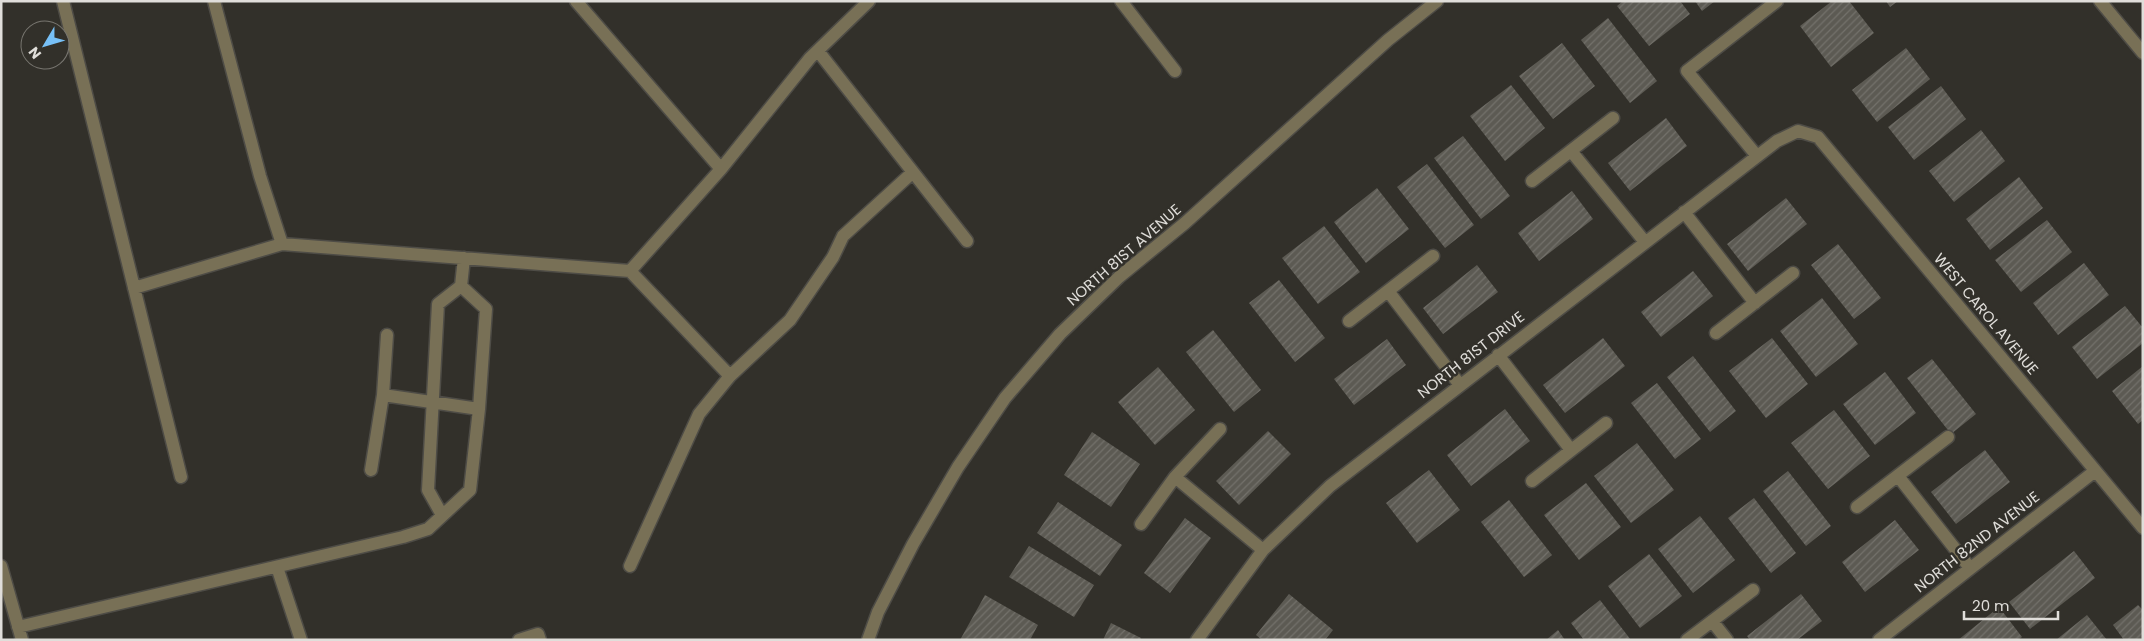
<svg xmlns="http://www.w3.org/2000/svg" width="2144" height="641" font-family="Poppins,sans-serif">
<defs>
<pattern id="building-hatch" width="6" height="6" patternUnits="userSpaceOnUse" patternTransform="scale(1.25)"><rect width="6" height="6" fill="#5c5a53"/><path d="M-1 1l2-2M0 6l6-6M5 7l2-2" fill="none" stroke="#73716b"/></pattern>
</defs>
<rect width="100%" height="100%" fill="#32302a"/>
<path fill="url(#building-hatch)" d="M1623,1H1680L1690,14L1649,46L1617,6Z
M1695,1H1715L1702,11Z
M1832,1H1849L1874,33L1831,67L1800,26Z
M1886,1H1898L1890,7Z
M1608,18L1657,81L1630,103L1581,40Z
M1562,43L1595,86L1553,119L1519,76Z
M1906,48L1930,79L1877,122L1852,90Z
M1511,85L1545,128L1505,161L1470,116Z
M1941,86L1966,119L1914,160L1888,127Z
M1666,118L1687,146L1630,191L1608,163Z
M1981,130L2005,161L1954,202L1929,171Z
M1463,136L1510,196L1481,219L1434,158Z
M1427,164L1474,225L1445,248L1397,187Z
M2019,177L2043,208L1990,250L1966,219Z
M1377,188L1409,229L1366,263L1334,222Z
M1572,191L1593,219L1539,261L1518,233Z
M1786,198L1807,224L1748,271L1727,244Z
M2047,220L2072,252L2021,292L1995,260Z
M1324,226L1360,272L1318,304L1282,258Z
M1838,244L1881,298L1854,319L1811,265Z
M2084,263L2109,295L2058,335L2033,303Z
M1477,265L1498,292L1443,334L1423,308Z
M1693,271L1713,296L1661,337L1641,312Z
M1279,280L1325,338L1295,362L1249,303Z
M1822,298L1858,344L1816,377L1780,331Z
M2125,306L2143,328V343L2097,379L2072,347Z
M1213,330L1261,390L1234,412L1186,352Z
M1603,338L1625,366L1565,413L1543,385Z
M1772,338L1808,384L1766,418L1729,371Z
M1387,339L1406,365L1354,405L1334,379Z
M1693,356L1736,411L1710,432L1667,377Z
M1932,359L1976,414L1951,434L1907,378Z
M2143,366V420L2138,424L2112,391Z
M1158,367L1195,410L1155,445L1118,402Z
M1885,372L1916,413L1875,445L1843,404Z
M1657,383L1701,439L1675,459L1631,403Z
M1505,409L1530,441L1471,486L1447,455Z
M1834,410L1870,456L1828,489L1791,443Z
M1268,431L1291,454L1239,505L1216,481Z
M1092,432L1140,464L1111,507L1064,475Z
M1637,443L1674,490L1631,523L1594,476Z
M1985,450L2010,482L1956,524L1931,492Z
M1429,470L1460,510L1417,543L1386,503Z
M1788,471L1831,526L1806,546L1763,491Z
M1586,483L1621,527L1579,560L1544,515Z
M1754,498L1796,553L1771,573L1728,518Z
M1509,500L1552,555L1524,577L1481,522Z
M1058,502L1122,545L1100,576L1037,533Z
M1700,516L1735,560L1693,593L1658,549Z
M1185,518L1211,538L1170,593L1144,573Z
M1895,520L1919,550L1865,592L1842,562Z
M1029,546L1094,585L1074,617L1009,577Z
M2074,551L2095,578L2030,629L2009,602Z
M1649,554L1682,596L1640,628L1608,586Z
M1289,594L1333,630L1325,640H1262L1256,635Z
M1801,594L1822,621L1797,640H1750L1747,636Z
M985,595L1038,625L1030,640H960Z
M1600,600L1631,640H1584L1571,623Z
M2138,605L2143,610V640H2124L2113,625Z
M1999,607L2022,637L2018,640H1958Z
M2087,615L2107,640H2056Z
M1111,623L1141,638L1140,640H1103Z
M1558,630L1565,640H1546Z"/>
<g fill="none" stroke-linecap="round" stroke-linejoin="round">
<g stroke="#4e4c46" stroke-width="15">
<path id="minor" d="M63,1L181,477
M214,1L260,176L282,244L630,271L721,169L810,58L869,1
M576,1L721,169
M1121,1L1175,71
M2100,1L2143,53
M818,51L967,241
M1571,151L1645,242
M1757,156L1687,71L1777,1
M1532,181L1613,118
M1684,212L1755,303
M630,271L730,376
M461,286L464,258
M134,288L282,244
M1388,291L1460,385
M1349,321L1433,256
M1716,333L1793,273
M1498,355L1571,450
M383,395L479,409
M371,470L383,395L387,335
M1898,476L1970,568
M1175,477L1263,550
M1532,481L1606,423
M1857,507L1948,437
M1141,524L1175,477L1220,429
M1,566L22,640
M630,566L699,414L730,376L790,320L833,257L843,236L913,172
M277,567L301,640
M1712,621L1727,640
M18,627L403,537L428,529L470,490L479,409L486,309L461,286L438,304L428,490L442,515
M519,640L538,634L540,640
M868,640L878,612L913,544L958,467L1005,398L1060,334L1119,277L1185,223L1388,40L1437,1
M1197,640L1263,550L1330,486L1777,141L1798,131L1818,137L2143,528
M1687,640L1753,590
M1879,640L2095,471"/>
</g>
<use href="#minor" stroke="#787056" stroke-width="12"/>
</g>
<g text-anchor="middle" stroke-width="5" stroke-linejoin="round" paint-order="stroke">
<g font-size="15" fill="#e0deda" stroke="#32302a">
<text transform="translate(1124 255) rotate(-41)" y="5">NORTH 81ST AVENUE</text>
<text transform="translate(1986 314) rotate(50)" y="5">WEST CAROL AVENUE</text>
<text transform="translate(1471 355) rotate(-38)" y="5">NORTH 81ST DRIVE</text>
<text transform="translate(1977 542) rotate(-38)" y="5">NORTH 82ND AVENUE</text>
</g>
</g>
<rect width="2144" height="641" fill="none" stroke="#e0deda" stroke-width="5"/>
<g transform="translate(45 45) rotate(232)"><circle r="24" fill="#32302a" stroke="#787670"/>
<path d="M0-4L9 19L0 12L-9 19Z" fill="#77c0f7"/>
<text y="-8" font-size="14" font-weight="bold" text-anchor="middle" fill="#e0deda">N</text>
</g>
<path d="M1964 611v8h94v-8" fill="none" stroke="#e0deda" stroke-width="2.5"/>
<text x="1972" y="611" font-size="15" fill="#e0deda" stroke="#32302a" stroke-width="4" paint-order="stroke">20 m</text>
</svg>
